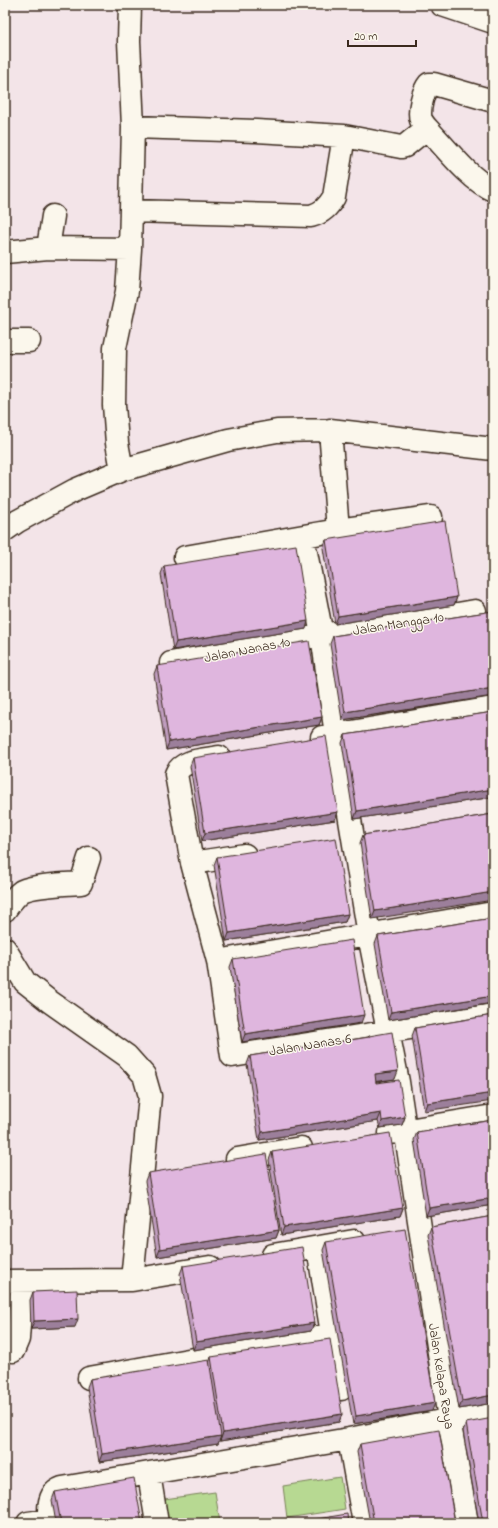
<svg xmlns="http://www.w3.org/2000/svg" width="498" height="1528" font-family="'Indie Flower',sans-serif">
<rect width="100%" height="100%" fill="#f3e4e8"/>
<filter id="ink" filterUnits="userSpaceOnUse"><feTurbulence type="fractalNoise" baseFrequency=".025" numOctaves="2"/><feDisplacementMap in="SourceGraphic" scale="8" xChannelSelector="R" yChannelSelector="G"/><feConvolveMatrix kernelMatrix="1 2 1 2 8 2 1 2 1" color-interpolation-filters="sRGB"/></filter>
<g filter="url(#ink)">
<path fill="#b7d992" stroke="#798258" d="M340,1477L345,1509L287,1518L283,1486Z
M215,1492L220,1523H160L157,1500Z"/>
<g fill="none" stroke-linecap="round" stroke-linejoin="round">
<g stroke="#3b2a1e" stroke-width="25">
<path id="minor" d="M442,5L493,22
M493,101L434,84H429C423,91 418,111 421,120C423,123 425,126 427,128C445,147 470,180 493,190
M133,127L256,131L344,136L401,147L405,146L427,128
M131,211L311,216C322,213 328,207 334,197L344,136
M48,248L53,216
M5,252L48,248L130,249
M5,341H29
M330,430L338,530
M122,470L117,443L114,405L115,348L127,291L130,249L133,127L129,41L130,5
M5,530L18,521L75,490L122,470L228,440L277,431L330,430L493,449
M303,537L322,635L336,735L369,935L398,1082L449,1419L467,1523
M185,557L338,530L431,517
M171,663L322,635L406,623L475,611
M322,737L493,708
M219,757C206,760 182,759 176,774L192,863L218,961L232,1056L493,1015
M192,863L245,855
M5,910C10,903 15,896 22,891C34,885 66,884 81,883L89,858
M5,949L25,982L49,1001L127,1056L144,1075L150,1096L132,1280
M218,961L493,913
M390,1133L493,1116
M237,1159L301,1148
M318,1248L341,1389
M273,1255L354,1241
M5,1281L132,1280L210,1267
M13,1351L18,1339L22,1281
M89,1378L333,1334
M349,1439L364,1523
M149,1474L157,1523
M28,1523L49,1520
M50,1523C48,1510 48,1493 62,1488L349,1439L493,1411"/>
</g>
<use href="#minor" stroke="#fbf7ec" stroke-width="22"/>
</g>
<path fill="#c09dbf" stroke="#3b2a1e" d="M326,540L457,597L454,605L335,624L323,548Z
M164,566L306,629L173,650L161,574Z
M493,611V696L342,720L330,644L333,636Z
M157,666L322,717L319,725L166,750L154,674Z
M493,712V797L354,819L342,743L345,735Z
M193,758L335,820L202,841L190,766Z
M493,814L372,919L360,843L363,835Z
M217,857L348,914L345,922L226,941L214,865Z
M493,918V1003L388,1020L375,944L378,936Z
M233,959L361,1023L242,1042L230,967Z
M493,1015L424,1111L412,1036L415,1028Z
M369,1036L395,1079L376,1082V1083L405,1117L402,1125L380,1128L378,1121L259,1140L247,1064L250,1056L368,1037Z
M493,1120V1205L426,1216L414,1140L417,1132Z
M272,1152L403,1208L400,1216L281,1235L269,1160Z
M148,1173L279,1230L276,1238L157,1257L145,1181Z
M493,1216V1403L459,1409L428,1235L431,1227Z
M326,1242L432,1411L353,1424L323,1250Z
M183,1266L311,1331L193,1350L180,1274Z
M33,1292L75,1327L31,1329L30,1300Z
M211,1357L342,1414L339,1422L220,1441V1438L218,1444L99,1462L87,1387L90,1379L209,1363Z
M466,1423L493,1523H479L463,1431Z
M360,1444L455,1523H370L357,1452Z
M55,1492L142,1523H56L52,1500Z"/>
<path fill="#9c7f9b" stroke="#3b2a1e" d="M457,597L454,605L335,624L338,616Z
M308,621L306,629L173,650L176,642Z
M493,688V696L342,720L345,712Z
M322,717L319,725L166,750L169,742Z
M493,789V797L354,819L357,811Z
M338,812L335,820L202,841L205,833Z
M493,892V900L372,919L375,911Z
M348,914L345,922L226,941L229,933Z
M493,996V1003L388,1020L391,1012Z
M364,1015L361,1023L242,1042L245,1034Z
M398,1071L395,1079L372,1082L375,1074Z
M493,1093V1101L424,1111L427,1103Z
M381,1113L378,1121L259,1140L262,1132Z
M405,1117L402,1125L380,1128L382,1121Z
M493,1198V1205L426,1216L429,1208Z
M403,1208L400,1216L281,1235L284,1227Z
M279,1230L276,1238L157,1257L160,1249Z
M78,1319L75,1327L31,1329L34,1321Z
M314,1323L311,1331L193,1350L196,1342Z
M493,1395V1403L459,1409L462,1401Z
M435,1403L432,1411L353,1424L356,1416Z
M342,1414L339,1422L220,1441L223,1433Z
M221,1436L218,1444L99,1462L102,1454Z"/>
<path fill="#dfb6de" stroke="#3b2a1e" d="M445,521L457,597L338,616L326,540Z
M296,545L308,621L176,642L164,566Z
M493,611V688L345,712L333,636Z
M309,641L322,717L169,742L157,666Z
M493,712V789L357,811L345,735Z
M326,736L338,812L205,833L193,758Z
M493,814V892L375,911L363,835Z
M336,838L348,914L229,933L217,857Z
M493,918V996L391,1012L378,936Z
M352,940L364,1015L245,1034L233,959Z
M493,1015V1093L427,1103L415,1028Z
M392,1032L398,1071L375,1074L376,1083L399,1080L405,1117L382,1121L381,1113L262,1132L250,1056L369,1037V1036Z
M493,1120V1198L429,1208L417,1132Z
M390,1133L403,1208L284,1227L272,1152Z
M266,1154L279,1230L160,1249L148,1173Z
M493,1216V1395L462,1401L431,1227Z
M405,1229L435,1403L356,1416L326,1242Z
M302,1247L314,1323L196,1342L183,1266Z
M77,1290L78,1319L34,1321L33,1292Z
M330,1339L342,1414L223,1433L211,1357Z
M209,1360L221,1436L102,1454L90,1379Z
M493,1418V1523H483L466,1423Z
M439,1430L455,1523H374L360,1444Z
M134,1478L142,1523H61L55,1492Z
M347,1514L348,1523H294Z"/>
</g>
<g text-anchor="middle" stroke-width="3" stroke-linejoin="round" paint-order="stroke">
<g font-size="14" fill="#3b2a1e" stroke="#fbf7ec">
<text transform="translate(398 623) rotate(-9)" y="5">Jalan Mangga 10</text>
<text transform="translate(247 649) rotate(-11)" y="5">Jalan Nanas 10</text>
<text transform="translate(310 1044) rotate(-9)" y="5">Jalan Nanas 6</text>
<text transform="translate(442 1376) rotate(81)" y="5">Jalan Kelapa Raya</text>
</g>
</g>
<rect width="498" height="1528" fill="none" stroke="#fbf7ec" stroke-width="20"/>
<rect x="10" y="10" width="478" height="1508" fill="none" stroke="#3b2a1e" stroke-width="1.5" filter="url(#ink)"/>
<path d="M348 40v6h68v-6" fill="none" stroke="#3b2a1e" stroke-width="2"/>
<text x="354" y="40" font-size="12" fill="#3b2a1e" stroke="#fbf7ec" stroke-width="3" paint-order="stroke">20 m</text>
</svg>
